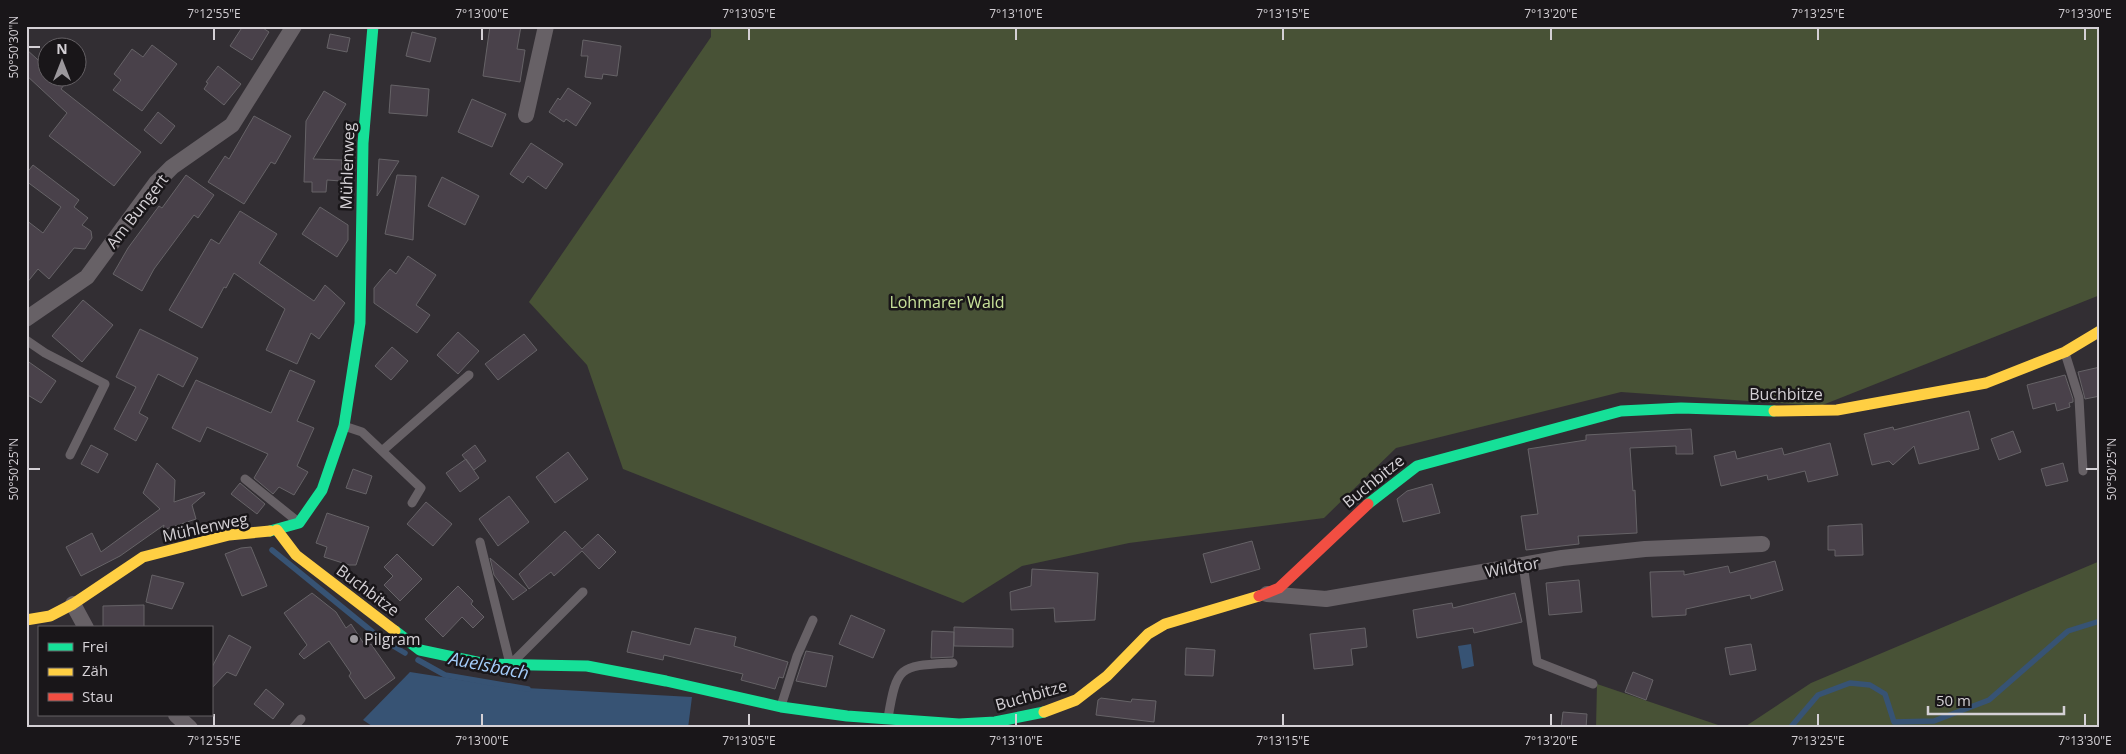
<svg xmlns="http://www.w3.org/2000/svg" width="2126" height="754" font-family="'Open Sans',sans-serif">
<rect width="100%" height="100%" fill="#322e33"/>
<path fill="#485236" d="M711,26H2100V295L1820,406L1621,392L1396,448L1324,518L1129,543L1022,566L963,603L623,469L587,365L529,302L711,37Z
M2100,561V728H1743L1811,683Z
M1597,684L1727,728H1596Z"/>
<path fill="#375374" d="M1471,644L1474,666L1462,669L1458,646Z
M410,672L506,687L692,697L688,728H375L363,720Z"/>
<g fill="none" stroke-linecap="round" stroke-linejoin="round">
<path stroke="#375374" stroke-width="5.5" d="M272,550L380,638L405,653
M418,660L445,675L528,689
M1790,728L1818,695L1850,683L1870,685L1885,694L1894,722L1934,721L1989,700L2068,631L2100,621"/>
</g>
<path fill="#49414a" stroke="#666367" d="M243,26H260L269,32L252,60L230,46Z
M490,26H521L517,49L525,50L520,82L483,76Z
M412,32L436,38L430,62L406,56Z
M330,34L350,38L347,52L327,48Z
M583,40L621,46L617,76L603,74L602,79L585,77L588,56H581Z
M152,45L177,64L142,111L113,90L121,80L114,74L132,49L143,57Z
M26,49L48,69V78H56L64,85L61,89L141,152L114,186L49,136L67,113L26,75Z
M218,66L241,84L224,105L204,89L208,83L206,82Z
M391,85L429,89L427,116L389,113Z
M568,88L591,103L576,126L566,119L564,122L549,112L558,98L560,100Z
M324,91L346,104L313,159L342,160L341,181L327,180L326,192H312V182H304L306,121Z
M472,99L506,114L492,147L458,132Z
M158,112L175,126L161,144L144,130Z
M254,116L291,136L275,164L271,162L244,204L208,182L225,156L229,159Z
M531,143L563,164L546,189L528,176L523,183L510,174Z
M379,159L399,161L377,196Z
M33,165L79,200L74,207L88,218L82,225L91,231L92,238L85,249L74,248L49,279L38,269L26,284V220L43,233L61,207L26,181V174Z
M186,175L214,195L198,218L194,215L154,269L142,291L113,274L128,248L159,206L162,208Z
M397,175L416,176L413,240L385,234Z
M442,177L479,196L465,225L428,206Z
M320,207L348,225V240L337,257L302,234Z
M240,211L277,234L259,263L314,301L325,285L345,303L319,339L311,333L297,364L266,350L285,309L234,273L226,288L224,287L202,328L169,310L211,239L219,244Z
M408,256L436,275L416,305L430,315L417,333L374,303V288L390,269L396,274Z
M83,300L113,325L82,362L52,336Z
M140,329L198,358L183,387L158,374L139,413L148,418L136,441L114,429L136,387L116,377Z
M458,332L479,351L458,374L437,355Z
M524,334L537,350L498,380L485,364Z
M392,347L408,361L391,380L375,366Z
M26,360L56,381L41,403L26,394Z
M2100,367V396L2085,399L2078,372Z
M290,370L315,381L297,421L314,428L297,466L308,472L294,495L279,487L273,494L254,478L268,454L207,427L200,442L172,428L196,380L271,413Z
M2065,375L2073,399V402L2069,403L2070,407L2057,411L2055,403L2033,409L2027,385Z
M1969,411L1979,449L1919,464L1914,446L1893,465L1889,461L1872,465L1864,434L1893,427L1894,430Z
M1691,429L1693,454H1676V446L1630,448L1633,491L1635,490L1637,533L1578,536L1579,544L1526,550L1521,516L1538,514L1528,449L1586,440V435Z
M2013,431L2021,452L1999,460L1991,439Z
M1830,443L1838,475L1808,482L1805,471L1768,480L1767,475L1721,486L1714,456L1735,451L1737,459L1782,448L1784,455Z
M91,445L108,454L98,473L81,464Z
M475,445L486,461L474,470L462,455Z
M568,452L588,479L555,503L536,477Z
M466,459L479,478L460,492L446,473Z
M157,463L175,480L174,502L204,492L205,494L192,505L196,519L163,530L164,525L120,556L81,576L66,547L92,533L101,552L160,509L143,493Z
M2063,463L2068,481L2046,486L2041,469Z
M353,469L372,476L366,494L346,488Z
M240,483L265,504L257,514L231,494Z
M1432,484L1440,513L1403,522L1397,499L1407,491Z
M509,496L529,522L498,546L479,519Z
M426,502L452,524L433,546L407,524Z
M327,513L369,527L356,565H349L324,557L327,547L316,543Z
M1862,524L1863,555L1835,556V550H1828V526Z
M565,531L582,549L598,534L616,552L599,569L582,551L554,576L551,572L529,589L519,574Z
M1252,541L1260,569L1211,583L1203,554Z
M251,547L267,586L242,596L225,554L241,548Z
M397,554L422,579L400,601L384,585L393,576L384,567Z
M490,558L527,590L513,600L494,575Z
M1775,561L1783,590L1751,599L1750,595L1686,609V615L1652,617L1650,572L1684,571V575L1728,566L1730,573Z
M1032,569L1098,573L1095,620L1055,622L1054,608L1011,610L1010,592L1031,586Z
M152,575L184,583L172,609L146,602Z
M1579,580L1582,612L1549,615L1546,583Z
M458,586L473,601L471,604L484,617L473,628L462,617L443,637L425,619Z
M312,593L336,612L346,628L351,624L366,647L371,644L395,678L365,699L349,676L351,673L329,641L304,659L299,654L307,645L284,613Z
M1515,593L1522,622L1474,633L1473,628L1417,638L1413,610L1452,603L1453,608Z
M144,605V628H103V606Z
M851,615L885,630L873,658L839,644Z
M954,627L1013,629V647L954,646Z
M695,628L736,637L734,646L788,662L783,678L779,677L775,689L741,680L743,674L664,655L663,660L627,652L632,631L690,645Z
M1365,628L1367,647L1351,649L1353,665L1314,669L1310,634Z
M932,631L954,632L953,657L931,658Z
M229,635L251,647L236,676L227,672L211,689V669Z
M1751,644L1756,670L1730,675L1725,648Z
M1186,648L1215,650L1213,676L1185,675Z
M806,651L833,656L826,687L796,681Z
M1633,672L1653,680L1646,700L1625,692Z
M266,689L284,704L273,719L254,704Z
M1101,698L1131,702L1132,699L1156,701L1154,722L1096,715L1098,700Z
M1563,712L1587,714L1586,728H1561Z"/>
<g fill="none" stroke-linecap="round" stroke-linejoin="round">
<path stroke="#676166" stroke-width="9" d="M26,340L45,353L105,384L70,455
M2065,353L2079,398L2083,471
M344,426L362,432L421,488L412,503
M382,451L469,375
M245,479L297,521
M480,542L510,664
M1523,564L1537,662L1593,684
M514,661L583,592
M781,706L797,656L813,620
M888,718C897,664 900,666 953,663
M293,728L301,719"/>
<path stroke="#676166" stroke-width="16" d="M526,115L546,26
M26,319L87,277L156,183L172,167L232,125L294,26
M1267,594L1326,599L1562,558L1645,549L1762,544
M73,604L86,628
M176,715L190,728"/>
<path stroke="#16e098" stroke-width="11" d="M1368,504L1417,466L1621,411L1681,408L1774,411
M270,531L299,523L322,490L344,426L360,323L363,143L373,26
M395,631L420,650L486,664L587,666L666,681L781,707L847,716L959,724L995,722L1044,712"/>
<path stroke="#ffcf43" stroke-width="11" d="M1774,411L1837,410L1986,383L2065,352L2100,331
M277,530L296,555L395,631
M26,620L50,616L73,604L143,557L229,535L270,531
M1044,712L1076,700L1107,676L1148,634L1165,624L1259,596"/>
<path stroke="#f24e42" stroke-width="11" d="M1259,596L1279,588L1368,504"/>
</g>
<path fill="none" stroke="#d4d0d5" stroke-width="2" d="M214,28V40M482,28V40M749,28V40M1016,28V40M1283,28V40M1551,28V40M1818,28V40M2085,28V40M28,47H40M28,469H40M2086,469H2098M214,714V726M482,714V726M749,714V726M1016,714V726M1283,714V726M1551,714V726M1818,714V726M2085,714V726"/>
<circle fill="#9b979c" stroke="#191619" stroke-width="2" cx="354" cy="639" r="5"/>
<g text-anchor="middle" stroke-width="5" stroke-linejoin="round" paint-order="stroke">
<g font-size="16" fill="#d4d0d5" stroke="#191619">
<text transform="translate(347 166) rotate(-88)" y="6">Mühlenweg</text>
<text transform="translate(137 211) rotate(-52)" y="6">Am Bungert</text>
<text x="1786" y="400">Buchbitze</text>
<text transform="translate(1373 481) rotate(-39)" y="6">Buchbitze</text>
<text transform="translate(205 527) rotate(-12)" y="6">Mühlenweg</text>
<text transform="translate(1512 567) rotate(-10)" y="6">Wildtor</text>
<text transform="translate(368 590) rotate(37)" y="6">Buchbitze</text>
<text transform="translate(1031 695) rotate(-16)" y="6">Buchbitze</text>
</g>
<g font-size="16" fill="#c9e29a" stroke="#191619">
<text x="947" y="308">Lohmarer Wald</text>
</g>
<g font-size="16" fill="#d4d0d5" stroke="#191619" text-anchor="start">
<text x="364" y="645">Pilgram</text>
</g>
<g font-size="18" font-style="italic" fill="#a4ccfa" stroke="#191619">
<text transform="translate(489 666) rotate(11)" y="6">Auelsbach</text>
</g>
</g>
<rect width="2126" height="754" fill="none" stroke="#191619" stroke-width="55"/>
<rect x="38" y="626" width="175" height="90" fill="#191619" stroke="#646064"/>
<rect x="48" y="643" width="25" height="8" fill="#16e098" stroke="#646064"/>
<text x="82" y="652" font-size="15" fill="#d4d0d5">Frei</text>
<rect x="48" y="668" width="25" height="8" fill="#ffcf43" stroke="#646064"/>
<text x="82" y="676" font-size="15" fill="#d4d0d5">Zäh</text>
<rect x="48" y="693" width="25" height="8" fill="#f24e42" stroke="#646064"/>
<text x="82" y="702" font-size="15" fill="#d4d0d5">Stau</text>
<g transform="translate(62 62)"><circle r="24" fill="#191619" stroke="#646064"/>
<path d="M0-4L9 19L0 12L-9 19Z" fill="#9b979c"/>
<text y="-8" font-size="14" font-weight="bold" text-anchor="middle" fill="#d4d0d5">N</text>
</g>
<path d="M1928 706v8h136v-8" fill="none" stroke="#d4d0d5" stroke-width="2.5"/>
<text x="1936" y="706" font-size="15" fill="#d4d0d5" stroke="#191619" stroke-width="4" paint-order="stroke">50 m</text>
<rect x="28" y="28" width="2070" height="698" fill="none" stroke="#d4d0d5" stroke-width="2"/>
<g font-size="12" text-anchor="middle" fill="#d4d0d5">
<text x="214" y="18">7°12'55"E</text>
<text x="482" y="18">7°13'00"E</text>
<text x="749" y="18">7°13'05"E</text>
<text x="1016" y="18">7°13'10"E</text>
<text x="1283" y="18">7°13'15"E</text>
<text x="1551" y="18">7°13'20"E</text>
<text x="1818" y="18">7°13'25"E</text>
<text x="2085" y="18">7°13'30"E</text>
<text transform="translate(14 47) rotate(-90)" y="4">50°50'30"N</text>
<text transform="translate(14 469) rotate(-90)" y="4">50°50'25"N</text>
<text transform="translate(2112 469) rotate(-90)" y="4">50°50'25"N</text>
<text x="214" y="745">7°12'55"E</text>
<text x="482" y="745">7°13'00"E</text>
<text x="749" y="745">7°13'05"E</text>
<text x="1016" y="745">7°13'10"E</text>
<text x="1283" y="745">7°13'15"E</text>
<text x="1551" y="745">7°13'20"E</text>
<text x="1818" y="745">7°13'25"E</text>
<text x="2085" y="745">7°13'30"E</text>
</g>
</svg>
